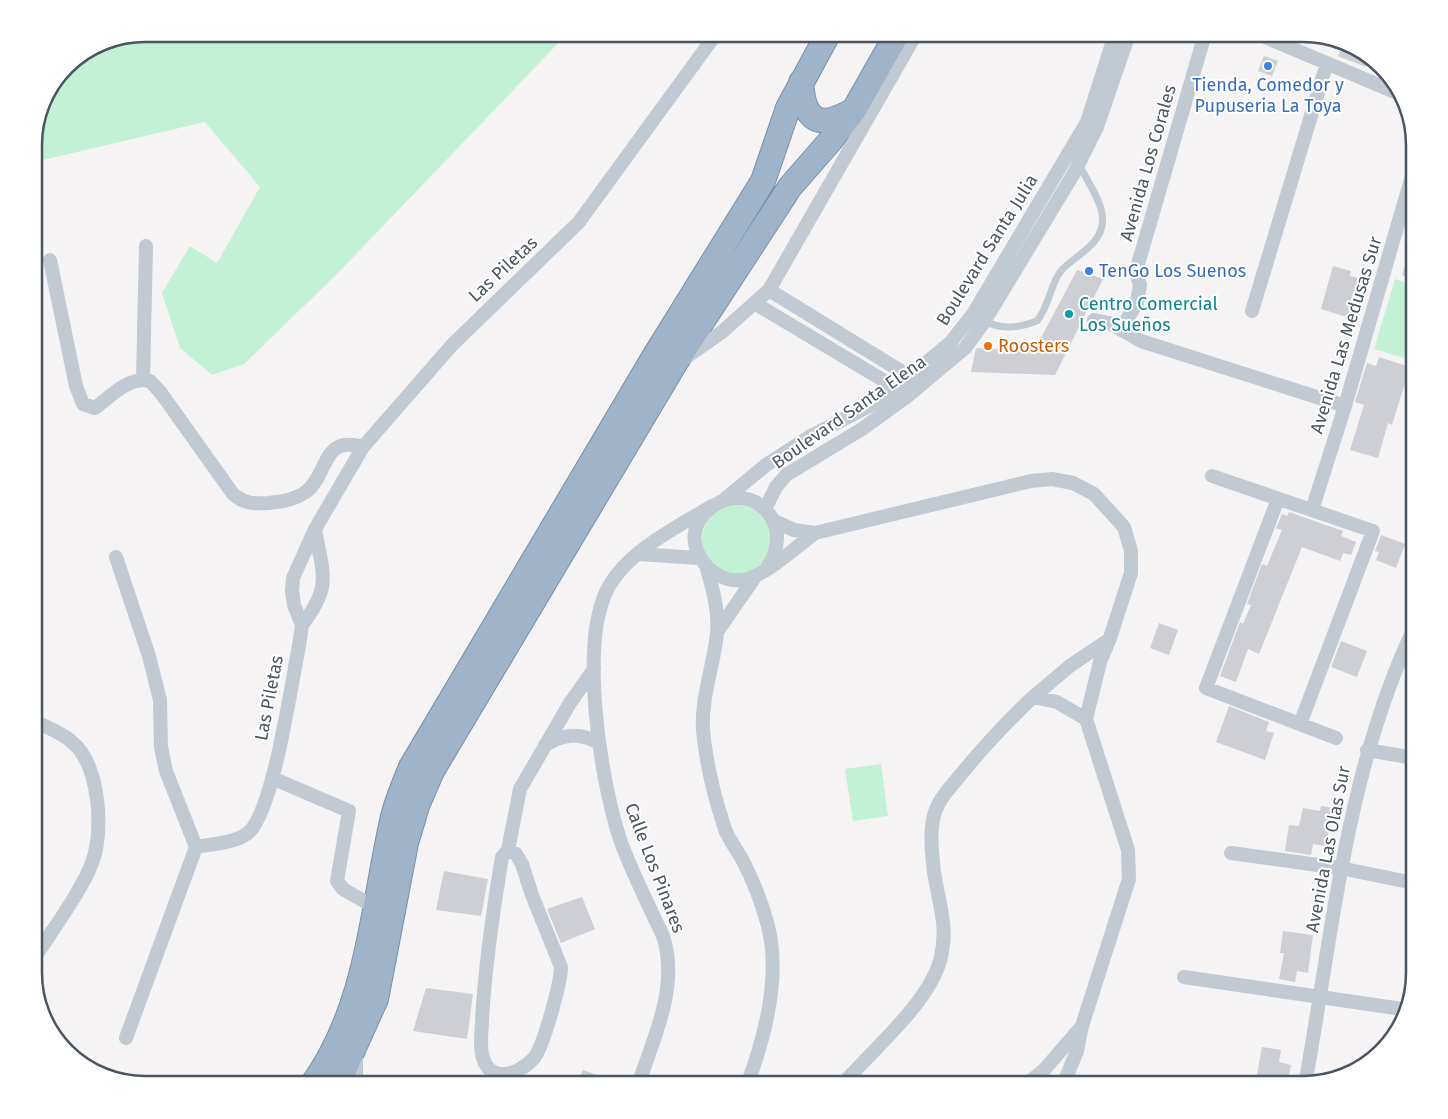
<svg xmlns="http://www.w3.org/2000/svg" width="1448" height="1119" font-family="'Fira Sans',sans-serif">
<rect width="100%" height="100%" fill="#f5f3f3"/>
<path fill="#c3f1d5" d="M146,34H567L335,276L244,364L212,375L180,348L162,293L190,246L217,263L260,187L205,122L34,162V138L45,97L72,62L103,42Z
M1395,279L1414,285V361L1374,349Z
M702 540a35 35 0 1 1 70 0a35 35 0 1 1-70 0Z
M881,764L888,816L853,821L845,769Z"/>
<path fill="#cdcfd5" d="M1342,47L1370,57L1366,67L1338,56Z
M1264,56L1278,61L1272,76L1258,71Z
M1406,262L1414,265V279L1402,275Z
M1333,266L1351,271L1350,276L1362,279L1350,318L1321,309Z
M1077,270L1103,279L1055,375L971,372L976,348L1034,351Z
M1379,357L1410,367L1392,425L1388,423L1378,458L1350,450L1364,405L1355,402L1367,363L1376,366Z
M1289,512L1343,531L1341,536L1356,542L1351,555L1343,553L1340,561L1302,547L1259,654L1248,649L1236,682L1220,676L1240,622L1243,624L1251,605L1247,604L1262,564L1267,566L1282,530L1276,528L1282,514L1287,516Z
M1381,535L1405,544L1396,568L1376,560L1379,552L1375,551Z
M1159,623L1178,630L1169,655L1150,648Z
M1341,641L1367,651L1357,677L1331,667Z
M1229,706L1269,722L1266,731L1274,733L1265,760L1216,742Z
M1321,806L1333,808L1326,846L1313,844L1311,855L1285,851L1289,825L1299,826L1303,808L1320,811Z
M444,871L488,879L481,916L436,910Z
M582,897L595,929L561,943L547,909Z
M1283,931L1313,935L1308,973L1297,971L1295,982L1279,979L1284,953H1280Z
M426,988L473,994L467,1039L413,1031Z
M1262,1047L1281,1050L1279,1062L1291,1065L1287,1085L1256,1080Z
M583,1070L622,1084L621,1085H576Z"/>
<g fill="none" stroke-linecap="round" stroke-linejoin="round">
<g stroke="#7690ad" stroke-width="26">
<path id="trunk" d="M801,82C804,122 819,130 854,110
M312,1085C368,1007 372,911 392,821C396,802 404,784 411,767L654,357L763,181L788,108L828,34
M335,1085L343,1072L376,999L406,843L417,806L432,771L674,365L790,187L831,140L854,110L897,34"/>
</g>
<path stroke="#c1cad2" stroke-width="7" d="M984,321C1002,330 1018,328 1037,321C1050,304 1050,286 1060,272C1068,262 1080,256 1089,247C1119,220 1092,192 1079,164"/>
<path stroke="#c1cad2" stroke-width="14" d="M1258,34L1402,95
M50,260L76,386L83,404L95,408C111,396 129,376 150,381L161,393L233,494C245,504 254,504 269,503C283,501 294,500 306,492C329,474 321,435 363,447
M769,290L917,381
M756,304L903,392
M1252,311L1327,63
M1094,320L1109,323L1141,341L1345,406
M1121,329L1137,303L1140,285L1136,271L1205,34
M685,358L722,332L769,290L916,34
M143,380L146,246
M1212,476L1373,531L1300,724
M725,499L766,465L811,436L871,405L896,388L950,343L973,314L1087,122L1115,34
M1278,499L1206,688L1336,738
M765,509L776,487L786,475L862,429L909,395L965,348L984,322L1074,173L1097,127L1129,34
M1312,510L1345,406L1414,169
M774,521L794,530L815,533L1031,481L1052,479L1073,483L1094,494L1124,527L1131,551V573L1110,638L1100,662L1086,719L1128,850L1129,879L1082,1026L1044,1070L1026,1085
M638,554L699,558
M116,557L149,656L160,700L161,747L166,771L196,847L126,1038
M707,569C713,590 719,611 717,633C714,665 701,697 703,730C706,761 714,796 724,826C727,838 736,848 742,859C753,880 762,903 768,926C781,977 765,1037 747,1085
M766,569C801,521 745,473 705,513C678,540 708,584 742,580C764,578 797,546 815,533
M302,625C332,586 323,575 315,529
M717,632L755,577
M1033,697L1071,665L1110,639
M545,745C564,734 579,732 599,743
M1367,750L1414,758
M272,778L349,811L337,881L343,889L376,908
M196,847C211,844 239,843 250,831C274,806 291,685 299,646L302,625L294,605L292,591L293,578L315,529L363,447L452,345L579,222L716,34
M508,850L516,854L522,864L532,895L561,967C561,982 543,1048 534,1058C526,1067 513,1075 501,1074C491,1074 486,1067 483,1058C479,1047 482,1031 482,1020C485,965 493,911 502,857L508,850L520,789L570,703L594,669
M1231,853L1340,868L1414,883
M34,959C50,933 84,888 93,860C104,828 99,763 71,741C61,732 46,727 34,721
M1184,977L1402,1009
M353,1085L356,1079V1054
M638,1085C653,1040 677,991 665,943C663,933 657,924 653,915C642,891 630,867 621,842C601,784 579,646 607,590C626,552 677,527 712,506
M842,1085C872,1050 927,1005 940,961C949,927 939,905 934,872C932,854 929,830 935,812C940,797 953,784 963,772C985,745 1008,721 1033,697L1057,702L1086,719
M1063,1085L1077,1051L1082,1026
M1147,1085H1148
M1305,1085C1333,930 1346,772 1414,628"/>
<use href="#trunk" stroke="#9fb4c9" stroke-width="24"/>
</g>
<g fill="#3f7fe0" stroke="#fff" stroke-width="2">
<circle cx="1268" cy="66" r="5"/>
<circle cx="1089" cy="271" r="5"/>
</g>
<circle fill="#0f9aa8" stroke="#fff" stroke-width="2" cx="1069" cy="314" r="5"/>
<circle fill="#e8710a" stroke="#fff" stroke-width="2" cx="988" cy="346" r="5"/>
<g text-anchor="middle" stroke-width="4" stroke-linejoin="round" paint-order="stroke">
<g font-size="18" fill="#366cbe" stroke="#fff">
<text x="1268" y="91">Tienda, Comedor y<tspan x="1268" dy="21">Pupuseria La Toya</tspan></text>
<text x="1099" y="277" text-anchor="start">TenGo Los Suenos</text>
</g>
<g font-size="18" fill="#4a5661" stroke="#fff">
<text transform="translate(1148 163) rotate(-74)" y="6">Avenida Los Corales</text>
<text transform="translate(987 250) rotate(-58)" y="6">Boulevard Santa Julia</text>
<text transform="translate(503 269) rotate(-43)" y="6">Las Piletas</text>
<text transform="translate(1346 335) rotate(-73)" y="6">Avenida Las Medusas Sur</text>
<text transform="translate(849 412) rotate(-35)" y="6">Boulevard Santa Elena</text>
<text transform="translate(269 698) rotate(-79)" y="6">Las Piletas</text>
<text transform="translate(1328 849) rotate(-79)" y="6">Avenida Las Olas Sur</text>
<text transform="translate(655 868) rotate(69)" y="6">Calle Los Pinares</text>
</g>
<g font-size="18" fill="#0d838f" stroke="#fff" text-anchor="start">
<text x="1079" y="310">Centro Comercial<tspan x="1079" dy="21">Los Sueños</tspan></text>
</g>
<g font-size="18" fill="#c56008" stroke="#fff" text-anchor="start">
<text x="998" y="352">Roosters</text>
</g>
</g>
<path d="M0 0H1448V1119H0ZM145 42H1303A103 103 0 0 1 1406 145V973A103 103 0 0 1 1303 1076H145A103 103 0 0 1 42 973V145A103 103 0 0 1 145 42Z" fill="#fff" fill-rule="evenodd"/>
<path fill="none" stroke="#4a5661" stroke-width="2.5" d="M145 42H1303A103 103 0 0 1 1406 145V973A103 103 0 0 1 1303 1076H145A103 103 0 0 1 42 973V145A103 103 0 0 1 145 42Z"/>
</svg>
